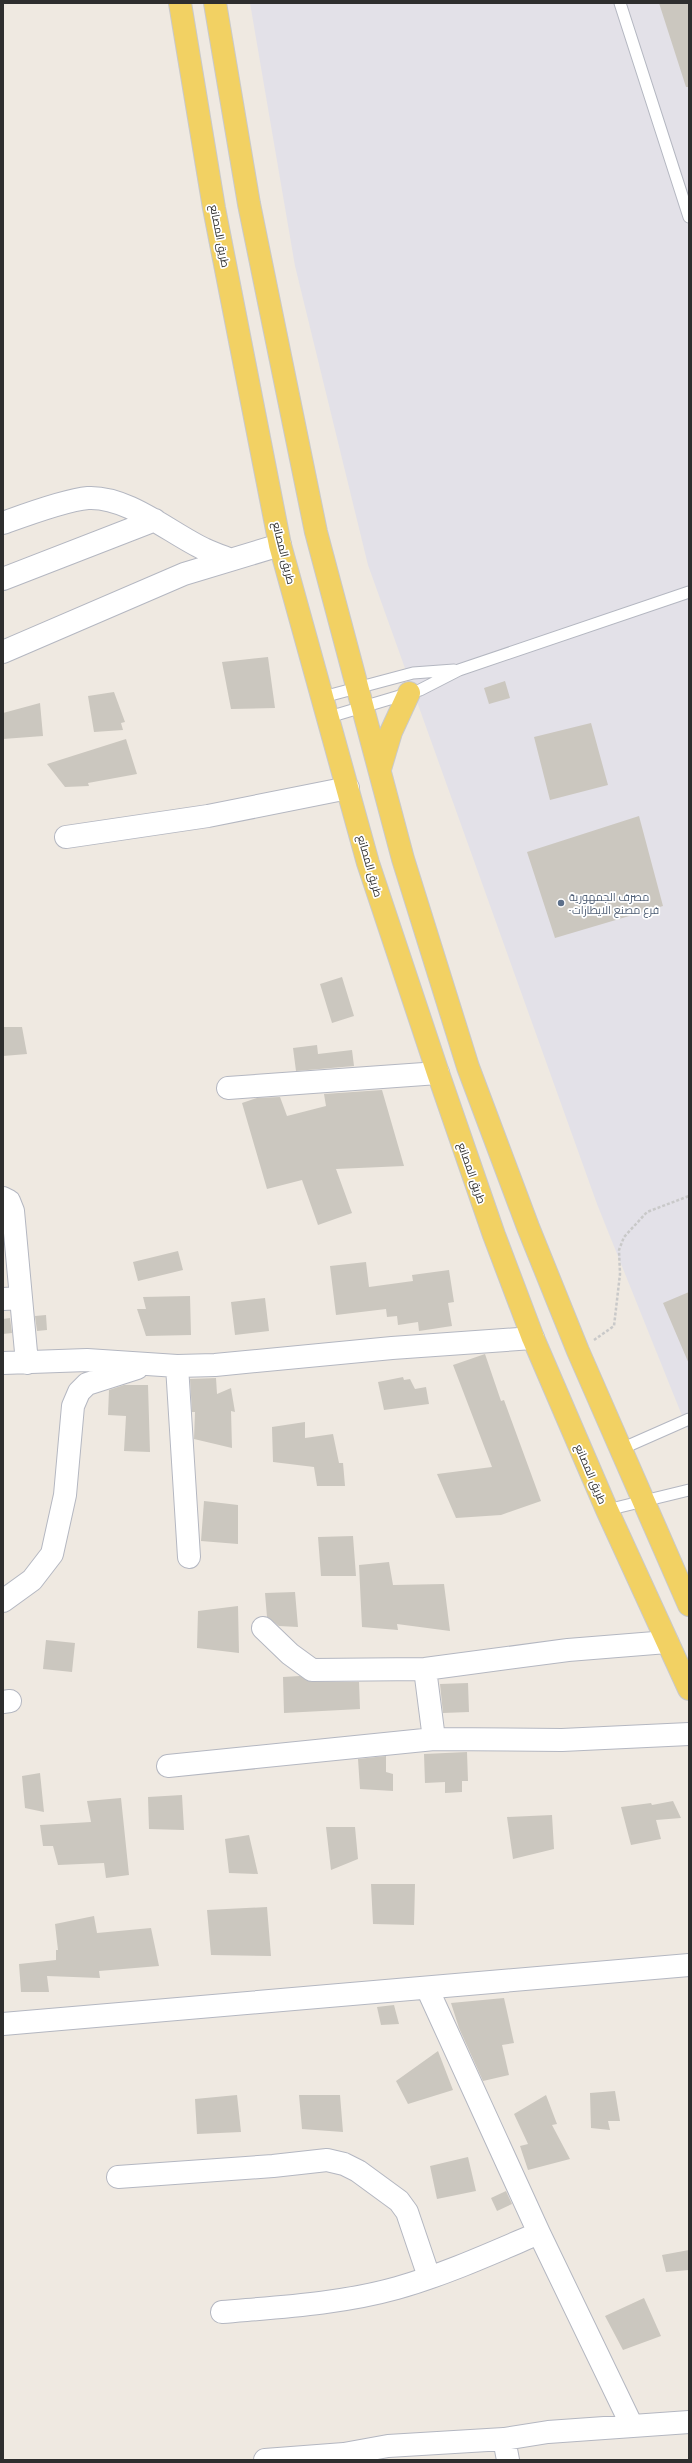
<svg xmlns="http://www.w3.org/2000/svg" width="692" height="2463" font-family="Roboto,Cairo,sans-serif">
<rect width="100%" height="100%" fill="#efe9e1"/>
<path fill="#e3e1e8" d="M250,3H689V1433L597,1204L368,565L295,266Z"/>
<path fill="#cbc7bf" d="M659,3H689V87H686Z
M268,657L275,708L231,709L222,662Z
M505,681L510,698L489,704L484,688Z
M114,692L125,722L121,723L123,730L94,732L88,696Z
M40,703L43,736L3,739V713Z
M591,723L608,785L550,800L534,737Z
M126,739L137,774L88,783L89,786L65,787L47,764Z
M639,816L663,906L555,938L527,852Z
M342,977L354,1016L332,1023L320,984Z
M3,1027H22L27,1054L3,1056Z
M317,1045L318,1054L352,1050L354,1066L296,1071L293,1048Z
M382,1090L404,1166L336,1169L352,1213L318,1225L302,1180L267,1189L242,1103L257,1098L280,1097L287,1116L326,1106L324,1094Z
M178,1251L183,1270L138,1281L133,1262Z
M366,1262L369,1287L413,1281L412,1275L449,1270L454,1302L448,1303L452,1326L419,1331L418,1322L398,1325L397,1316L387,1317L386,1309L336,1315L330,1266Z
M689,1292V1364L663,1303Z
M190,1296L191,1335L146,1336L137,1309H146L143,1297Z
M265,1298L269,1331L235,1335L231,1302Z
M46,1315L47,1330L37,1331L35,1316Z
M10,1318L12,1333L3,1334V1319Z
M485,1354L501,1401L504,1400L541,1501L501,1515L456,1518L437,1474L492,1467L453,1365Z
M403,1377L404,1380L410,1379L415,1389L426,1387L429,1404L384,1410L378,1382Z
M216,1378L217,1394L231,1388L235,1412L231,1411L232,1448L194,1439L195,1412H192L190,1379Z
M124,1385H148L150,1452L124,1451L126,1416L108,1415L109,1390Z
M305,1422V1438L333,1434L339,1463H343L345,1486H317L314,1467L273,1462L272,1427Z
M204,1501L238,1505V1544L201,1541Z
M353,1536L356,1576H321L318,1537Z
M389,1562L393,1585L444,1584L450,1631L397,1624L398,1630L362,1627L359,1565Z
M295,1592L298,1627L279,1626L267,1617L265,1593Z
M238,1606L239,1653L197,1648L198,1611Z
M46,1640L75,1643L72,1672L43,1669Z
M300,1676L312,1682H359L360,1709L284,1713L283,1677Z
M468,1683L469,1712L443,1713L440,1684Z
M467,1752L468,1781H462V1792L445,1793V1782L425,1783L424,1754Z
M386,1756V1772L393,1774V1791L360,1789L358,1759Z
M40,1773L44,1812L25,1808L22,1776Z
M182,1795L184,1830L149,1829L148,1797Z
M121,1798L129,1875L106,1878L104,1863L58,1865L53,1846H43L40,1825L91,1822L87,1801Z
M673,1801L681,1818L656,1820L661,1839L631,1845L621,1807L651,1803L652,1805Z
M552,1815L554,1849L513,1859L507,1817Z
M326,1827H355L358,1859L331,1870Z
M249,1835L258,1874L229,1873L225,1839Z
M371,1884H415L414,1925L373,1924Z
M267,1907L271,1956L211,1955L207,1910Z
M94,1916L97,1933L151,1928L159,1966L99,1971L100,1978L47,1976L49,1992H21L19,1964L56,1960V1950H58L55,1924Z
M504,1998L514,2043L502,2045L509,2075L483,2081L459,2028L451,2003Z
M394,2005L399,2024L381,2025L377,2007Z
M438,2051L453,2090L408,2104L396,2081Z
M615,2091L620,2121H608L610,2130L591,2128L590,2093Z
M237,2095L241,2132L197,2134L195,2099Z
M299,2095H340L343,2132L302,2129Z
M546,2095L557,2124L552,2125L570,2159L528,2170L520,2146L528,2144L514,2114Z
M468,2157L476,2191L437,2199L430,2166Z
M506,2191L512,2204L497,2211L491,2198Z
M689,2250V2270L666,2272L662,2255Z
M644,2298L661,2336L623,2350L605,2316Z"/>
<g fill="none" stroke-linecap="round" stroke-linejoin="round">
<g stroke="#b4b7c1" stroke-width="13">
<path id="service" d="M620,3L689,217
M323,697L413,673L454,670
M329,717L420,690L459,670L689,592
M621,1449L689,1419
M607,1510L689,1490"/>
</g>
<g stroke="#b4b7c1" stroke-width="24">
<path id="minor" d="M3,523C25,515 65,500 88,498C128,496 170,533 204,549C212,553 221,556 229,559
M3,579L155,520
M3,652L184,574L280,545
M66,837L208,816L348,788
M228,1088L438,1073
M3,1198L9,1201L13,1211L27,1363
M3,1299L21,1298
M3,1363L87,1360L177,1366L215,1365L392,1348L533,1338
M177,1366L189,1557
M3,1601L32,1580L52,1554L65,1495L73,1406L79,1392L87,1384L137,1368
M263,1628L290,1654L312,1670L425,1669L568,1650L667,1642
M425,1669L434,1739
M3,1702L10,1701
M168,1766L434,1739L562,1740L689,1734
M427,1988L539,2233L632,2426
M3,2024L689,1965
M118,2177L273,2166L327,2160L344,2164L358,2171L399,2201L407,2212L429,2277
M222,2312C280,2307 340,2304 397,2288C446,2274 492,2253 539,2233
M504,2439L508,2460
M265,2460L344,2454L388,2446L504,2439L548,2432L689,2422"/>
</g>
<g stroke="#c9c9c9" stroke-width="24">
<path id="primary" d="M180,3L214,208L280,545L368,863L438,1073L494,1235L533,1338L607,1510L689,1689
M215,3L249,204L316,532L403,859L468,1067L528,1227L578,1351L689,1605
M380,769L391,732L409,693"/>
</g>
<path stroke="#c9c9c9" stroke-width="2.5" stroke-dasharray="3 2" stroke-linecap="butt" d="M594,1340L614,1326L620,1274L619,1250L624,1237L647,1212L689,1196"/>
<use href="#service" stroke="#fff" stroke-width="11"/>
<use href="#minor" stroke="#fff" stroke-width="22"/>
<use href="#primary" stroke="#f2d163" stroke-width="22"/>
</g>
<circle fill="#5c6f8a" stroke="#fff" stroke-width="1.5" cx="561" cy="903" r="4"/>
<g text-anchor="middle" stroke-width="3.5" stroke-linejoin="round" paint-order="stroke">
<g font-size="11" fill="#2e2e2e" stroke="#fff">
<text transform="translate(220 236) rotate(79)" y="4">طريق المصانع</text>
<text transform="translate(284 553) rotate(76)" y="4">طريق المصانع</text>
<text transform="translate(370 866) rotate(74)" y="4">طريق المصانع</text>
<text transform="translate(472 1173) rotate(71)" y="4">طريق المصانع</text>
<text transform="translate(591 1474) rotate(67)" y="4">طريق المصانع</text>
</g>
<g font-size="11" fill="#4e5e75" stroke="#fff" text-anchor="start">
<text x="569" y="901">مصرف الجمهورية<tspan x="569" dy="13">-فرع مصنع الايطارات</tspan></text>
</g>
</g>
<rect width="692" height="2463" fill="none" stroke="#2e2e2e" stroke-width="8"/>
</svg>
